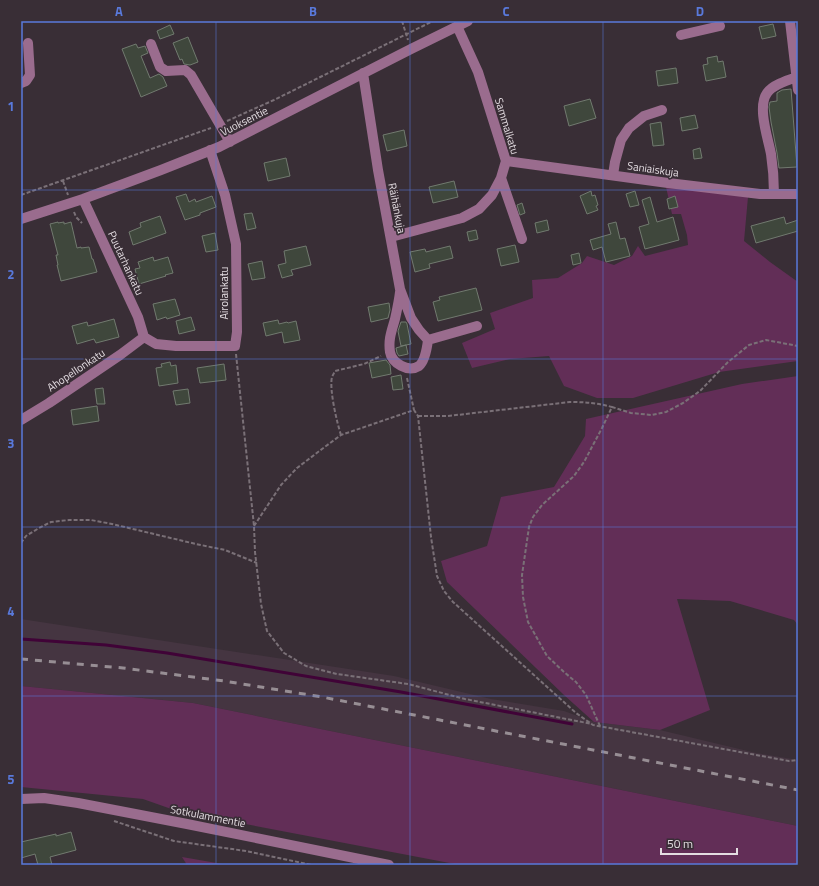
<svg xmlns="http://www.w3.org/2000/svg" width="819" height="886" font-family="'Titillium Web',sans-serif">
<rect width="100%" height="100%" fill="#392e36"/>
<path fill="#453541" d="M21,619L394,676L491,699L564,711L594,722L660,730L756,753L792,759L798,762V826L193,703L21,686Z"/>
<path fill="#622e57" d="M666,187L748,197L744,241L770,262L798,282V361L719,372L633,398H597L564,386L549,356L510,359L472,368L462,343L495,329L490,313L533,298L532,280L558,278L582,263L587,256L614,265L632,256L638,246L645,256L688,245L687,235L681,214H672Z
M798,376V625L794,620L730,601L677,599L710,710L660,730L594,722L564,695L447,582L441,561L487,546L501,497L554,487L585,436L586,419L742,384Z
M21,686L193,703L798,826V865H460L177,811L143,799L21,787Z
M182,857L228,865H187Z"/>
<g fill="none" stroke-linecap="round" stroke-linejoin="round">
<path stroke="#400337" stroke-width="3" d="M21,639L106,645L167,653L401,692L572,724"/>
</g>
<path fill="#3f473c" stroke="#717a6f" d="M773,24L776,36L762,39L759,27Z
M170,25L174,34L160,39L157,31Z
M188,37L198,62L190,65L184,64L182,59L180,60L173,43Z
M136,44L138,48L145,46L148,53L141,56L150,78L159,74L163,77L167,86L141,97L122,49Z
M717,56L718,62L723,61L726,77L706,81L703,65L708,64L707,58Z
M676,68L678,83L658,86L656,71Z
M791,89L797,167L779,168L777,153L771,122L769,107L770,102L777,101V93L782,90Z
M590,99L596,118L569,126L564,106Z
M695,115L698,128L682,131L680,118Z
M661,122L664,145L653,146L650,124Z
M404,130L407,146L387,151L383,135Z
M700,148L702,158L694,159L693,150Z
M286,158L290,176L268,181L264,163Z
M454,181L458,197L433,203L429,187Z
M591,191L592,196L595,195L598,205L596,206L598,210L587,214L580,196Z
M635,191L639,205L630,207L626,194Z
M186,194L189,202L195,199L196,202L212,196L216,207L200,213V215L185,220L176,197Z
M675,196L678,207L669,209L667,199Z
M650,197L657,222L673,217L679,240L645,249L639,227L649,224L642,200Z
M522,203L525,213L520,215L517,205Z
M252,213L256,228L247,230L244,214Z
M160,216L166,233L133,245L129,232L141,227L140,223Z
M784,217L786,224L798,220V231L756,243L751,226Z
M547,220L549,230L537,233L535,223Z
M58,222V223L64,222V224L71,222L77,248L81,247V248L89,247L92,259H93L97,272L61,281L57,265H58L56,255H58L50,224Z
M616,222L620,239L625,238L630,256L606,262L602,247L593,250L590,240L611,234L608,224Z
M476,230L478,239L469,241L467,232Z
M215,233L218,250L206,252L202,236Z
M515,245L519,262L501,266L497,249Z
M306,246L311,265L291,270L293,275L282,278L278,265L286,263L284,251Z
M450,246L453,258L429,264L430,268L415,272L410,252L425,249L426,252Z
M579,253L581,263L573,265L571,255Z
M153,257L154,261L168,257L173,273L165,275L166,276L139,284L135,269L140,268L138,262Z
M262,261L265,278L252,280L248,264Z
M476,288L482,310L438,321L433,302L440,300L439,297Z
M175,299L180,315L167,319L166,317L157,320L153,304Z
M389,303L390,310L388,318L371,322L368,307Z
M191,317L195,330L179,334L176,321Z
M114,319L119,337L96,343L94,339L77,344L72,326L87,322L88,326Z
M278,320L279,324L287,322L288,323L296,321L300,340L284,343L282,332L266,336L263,323Z
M401,322H406L407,324L411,344L401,346L398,331Z
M406,345L408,354L399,356L397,353L396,348Z
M386,360L390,365L391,374L372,378L369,363Z
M170,362L171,366L176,365L178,383L159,386L156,368L162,367L161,364Z
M224,364L226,380L200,383L197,368Z
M401,375L403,389L393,390L391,377Z
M103,388L105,404H97L95,389Z
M188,389L190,403L176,405L173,391Z
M97,406L99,421L73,425L71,410Z
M71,832L76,850L50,857L52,865H38L35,854L21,858V842L56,834V836Z"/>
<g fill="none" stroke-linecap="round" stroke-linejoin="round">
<path stroke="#7a7077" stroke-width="2" stroke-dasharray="4 2" stroke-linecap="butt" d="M402,21L408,40
M227,121L274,100L433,21
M63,181L68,195
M21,195L211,128
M74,212L76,217L82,223
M236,354L254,526L255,552L261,604L267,631L284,653L306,666L337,674L408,684L465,699L592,724
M407,378L414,410
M418,416H448L570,402C585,402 598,403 612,407
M341,435C337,423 329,389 332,377C333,375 334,373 335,371L364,364L381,356
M254,526L281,485L297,468L322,449L341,435L414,410L418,416L431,537L437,576L444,591L453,602L576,713L593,725L789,761L798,760
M21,543L26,536L39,528L51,522L69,520H91L112,524L196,544L225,550L257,563
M600,726L586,695L576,682L564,672L547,656L528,622L523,597L522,575L529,527L533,517L542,505L574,476L584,462L602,428L612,407L631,413L652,415L666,412L683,403L700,391L728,362L749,345L766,340L798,346
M114,821L174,841L246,851L312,865"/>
<path stroke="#9a6c8e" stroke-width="10" d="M790,21L798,90
M681,35L720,26
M151,44L160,67L166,71L185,70L191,75L230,142
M363,73L378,170L400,289L411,318L419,330L428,340
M21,83L26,81L30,75L28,43
M506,161L668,183L760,194H798
M613,175L615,162L621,140L629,128L644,116L662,110
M501,178L522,239
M774,194C774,180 773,167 771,154C768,138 757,107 767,93C772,85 788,80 797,77
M83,199L138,317L144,337
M21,219L83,199L161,170L219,147L411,49L468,21
M391,237L462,218L479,209L492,195L501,178L506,161L478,72L457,26
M400,292C399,301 397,310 395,319C392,330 388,339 390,352C392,363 408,373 419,366C425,361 427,348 428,340
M144,337L156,344L176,346H235L237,332L236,244L225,195L210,150
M428,340L477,326
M21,420L49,403L120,355L144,337
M21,799L44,798L78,803L187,824L389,865"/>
<path stroke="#978e94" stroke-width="3" stroke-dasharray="7 7" stroke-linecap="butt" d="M21,659L123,668L224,681L322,697L798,790"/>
</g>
<path fill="none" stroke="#5979db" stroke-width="1" stroke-opacity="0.55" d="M216,21V865M410,21V865M603,21V865M21,190H798M21,359H798M21,527H798M21,696H798"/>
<g text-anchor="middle" stroke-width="3.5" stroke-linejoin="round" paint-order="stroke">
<g font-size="11" fill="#e4dde2" stroke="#392e36">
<text transform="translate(244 121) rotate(-27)" y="4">Vuoksentie</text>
<text transform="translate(507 126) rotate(73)" y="4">Sammalkatu</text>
<text transform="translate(653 169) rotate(8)" y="4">Saniaiskuja</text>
<text transform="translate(397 208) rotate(79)" y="4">Räihänkuja</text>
<text transform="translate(126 263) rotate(65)" y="4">Puutarhankatu</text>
<text transform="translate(224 293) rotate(-90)" y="4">Airolankatu</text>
<text transform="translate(76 370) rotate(-34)" y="4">Ahopellonkatu</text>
<text transform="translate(208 816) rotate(11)" y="4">Sotkulammentie</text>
</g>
</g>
<rect width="819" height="886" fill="none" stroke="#392e36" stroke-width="44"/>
<path d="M661 848v6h76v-6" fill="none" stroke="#e4dde2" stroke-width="2"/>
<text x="667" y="848" font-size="12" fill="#e4dde2" stroke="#392e36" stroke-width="3" paint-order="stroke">50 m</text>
<rect x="22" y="22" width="775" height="842" fill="none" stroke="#5979db" stroke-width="1.5"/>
<g font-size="13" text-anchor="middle" font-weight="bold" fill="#5979db">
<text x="119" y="16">A</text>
<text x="313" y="16">B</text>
<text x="506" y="16">C</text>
<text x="700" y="16">D</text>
<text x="11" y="111">1</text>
<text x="11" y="279">2</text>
<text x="11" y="448">3</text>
<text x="11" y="616">4</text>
<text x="11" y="784">5</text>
</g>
</svg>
